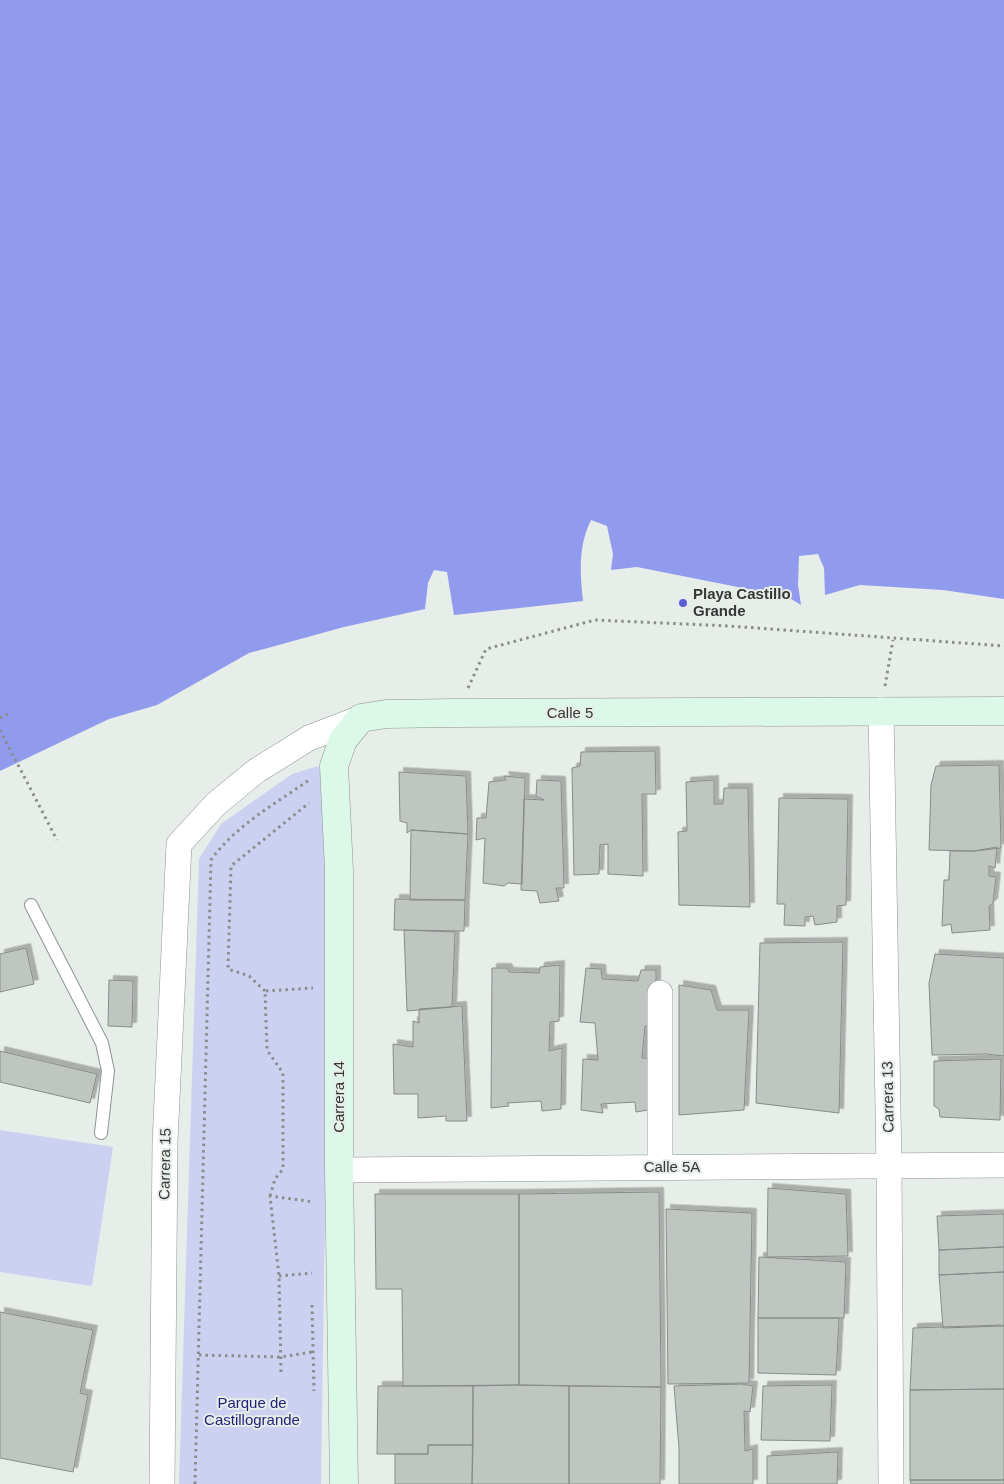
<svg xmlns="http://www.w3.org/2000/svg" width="1004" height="1484" font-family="Arial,sans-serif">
<defs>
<filter id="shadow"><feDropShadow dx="4.5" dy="-4.5" stdDeviation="0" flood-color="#0004"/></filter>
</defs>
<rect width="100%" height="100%" fill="#e7ede9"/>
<path fill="#ccd1f2" d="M318,766L326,788L329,947L321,1484H179L199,859L221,824L292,774Z
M0,1130L113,1147L92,1286L0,1272Z"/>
<path fill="#919bed" d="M0,0H1004V599L943,590L860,585L825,595L824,568L818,554L799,556L798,585L801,605L788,597L637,567L611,570L613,554L607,526L591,520C578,546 580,573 583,601L454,615L447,572L434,570L428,583L425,609L344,627L249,653L157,705L109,719L0,771Z"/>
<path fill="#bfc5c1" stroke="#878c89" filter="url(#shadow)" d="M655,751L656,794H642L643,876L608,874V844L600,845L599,874L574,875L572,768L580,766L581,752Z
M999,765L1001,848L974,851L929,850L931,785L936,766Z
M399,772L466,776L468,834L411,830L407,833V823L400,821Z
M504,776L525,778L522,884L508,883L504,886L483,883L485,838L476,840L477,818H486L489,782L506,780Z
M537,780L561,781L564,888H556L559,901L540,903L537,891L521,890L524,799L544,800L536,796Z
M714,780V804H723L724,788H748L750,907L679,905L678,832L687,831L686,782Z
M779,798L848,799L846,905L837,906V922L815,925L813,916L805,917V926L784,925L785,904H777Z
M411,830L468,834L465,900H410Z
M997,847L995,868L989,866V876L996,877L993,903L989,906L990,930L952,933L951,924L942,926L944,880H949L950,851H974Z
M395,899L465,900L464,931L394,930Z
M404,930L455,932L452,1007L407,1011Z
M843,942L839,1113L756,1103L760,943Z
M26,948L34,984L0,992V954Z
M935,954L1004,958V1056L986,1054L932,1055L929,983Z
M560,965L559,1021L550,1022L549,1051L562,1048L561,1109L542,1111L541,1101L507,1103L509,1106L491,1108L492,968H507L509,972L539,973L540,967Z
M586,968L601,969L602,979L638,981L641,970H656V1025L645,1026L642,1058L657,1059L654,1109L636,1112L635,1102L601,1104L603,1113L581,1110L583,1059L598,1060L595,1023L580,1022Z
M109,980L133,981L132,1027L108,1026Z
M679,985L711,990L717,1010H749L744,1110L679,1115Z
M462,1006L467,1121H446V1116L418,1118V1094H394L393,1044L413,1047V1021L419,1023V1009Z
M0,1051L97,1074L90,1103L0,1082Z
M1001,1059L1000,1120L940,1117L939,1109L934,1106V1061Z
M768,1188L846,1194L848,1256L767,1257Z
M659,1192L661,1387L519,1385V1194Z
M375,1194H519V1385L403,1386L402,1289H376Z
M666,1209L752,1213L749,1383L668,1384Z
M1004,1214V1247L939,1250L937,1216Z
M1004,1247V1272L939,1275V1250Z
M759,1257L846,1262L844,1318H758Z
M1004,1272V1326L943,1328L939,1275Z
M0,1312L93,1330L80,1393L88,1395L73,1472L0,1458Z
M758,1318H839L836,1375L758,1373Z
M1000,1325L1004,1326V1389L910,1390L913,1328Z
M741,1384L753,1386L750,1412L744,1411L745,1451L753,1449V1484H679V1448L674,1386Z
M519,1385L569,1386V1484H472L473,1386Z
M832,1385L830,1441L761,1440L763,1386Z
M378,1386H473V1445H428V1454H377Z
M569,1386L661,1387L660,1484H569Z
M1004,1389V1480H910V1390Z
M428,1445H473L472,1484H395V1454H428Z
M838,1452L837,1484H767V1456Z
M910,1480H1004V1484H911Z"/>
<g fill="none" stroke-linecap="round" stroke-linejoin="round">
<g stroke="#8e9490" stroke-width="14">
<path id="lane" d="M31,905L102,1043L108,1071L101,1133"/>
</g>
<g stroke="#8e9490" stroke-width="26">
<path id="street" d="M881,710L889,1166L891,1484
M660,993V1167
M339,1170L1004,1165
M162,1484L165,1142L179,844L216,804L256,771L309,738L361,718"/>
</g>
<g stroke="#8e9490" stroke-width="29">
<path id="secondary" d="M344,1484L339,1170V871L334,766L343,740L361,718L386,714L455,713L1004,711"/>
</g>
<path stroke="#8a8e8b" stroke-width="3" stroke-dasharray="2.5 4" stroke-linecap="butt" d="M885,686L893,640
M468,688L486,649L595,620L729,626L1004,646
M0,718L10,713
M0,730L57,840
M265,991L249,976L228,969L231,866L309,803
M270,1196L275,1179L283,1169V1073L267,1050L265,991L313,988
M279,1276L312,1273
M312,1305L314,1391
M199,1355L281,1357L312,1352
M281,1372L279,1276L270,1196L314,1202
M195,1484L211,860C235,826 275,804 309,780"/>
<use href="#lane" stroke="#fff" stroke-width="12"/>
<use href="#street" stroke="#fff" stroke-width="25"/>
<use href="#secondary" stroke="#dcf8e8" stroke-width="28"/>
</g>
<circle fill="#5c5ed6" stroke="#e7ede9" stroke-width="2" cx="683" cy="603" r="5"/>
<g text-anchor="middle" stroke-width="4" stroke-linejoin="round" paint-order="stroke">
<g font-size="15" font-weight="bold" fill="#363836" stroke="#e7ede9" text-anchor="start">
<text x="693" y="599">Playa Castillo<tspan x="693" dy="17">Grande</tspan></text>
</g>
<g font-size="15" fill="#363836" stroke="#e7ede9">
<text x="570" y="718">Calle 5</text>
<text transform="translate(339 1097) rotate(-90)" y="5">Carrera 14</text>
<text transform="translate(888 1097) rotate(-91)" y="5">Carrera 13</text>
<text transform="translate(165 1164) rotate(-89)" y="5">Carrera 15</text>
<text x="672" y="1172">Calle 5A</text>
</g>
<g font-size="15" fill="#271e7b" stroke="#e7ede9">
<text x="252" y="1408">Parque de<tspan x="252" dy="17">Castillogrande</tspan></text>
</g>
</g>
</svg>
